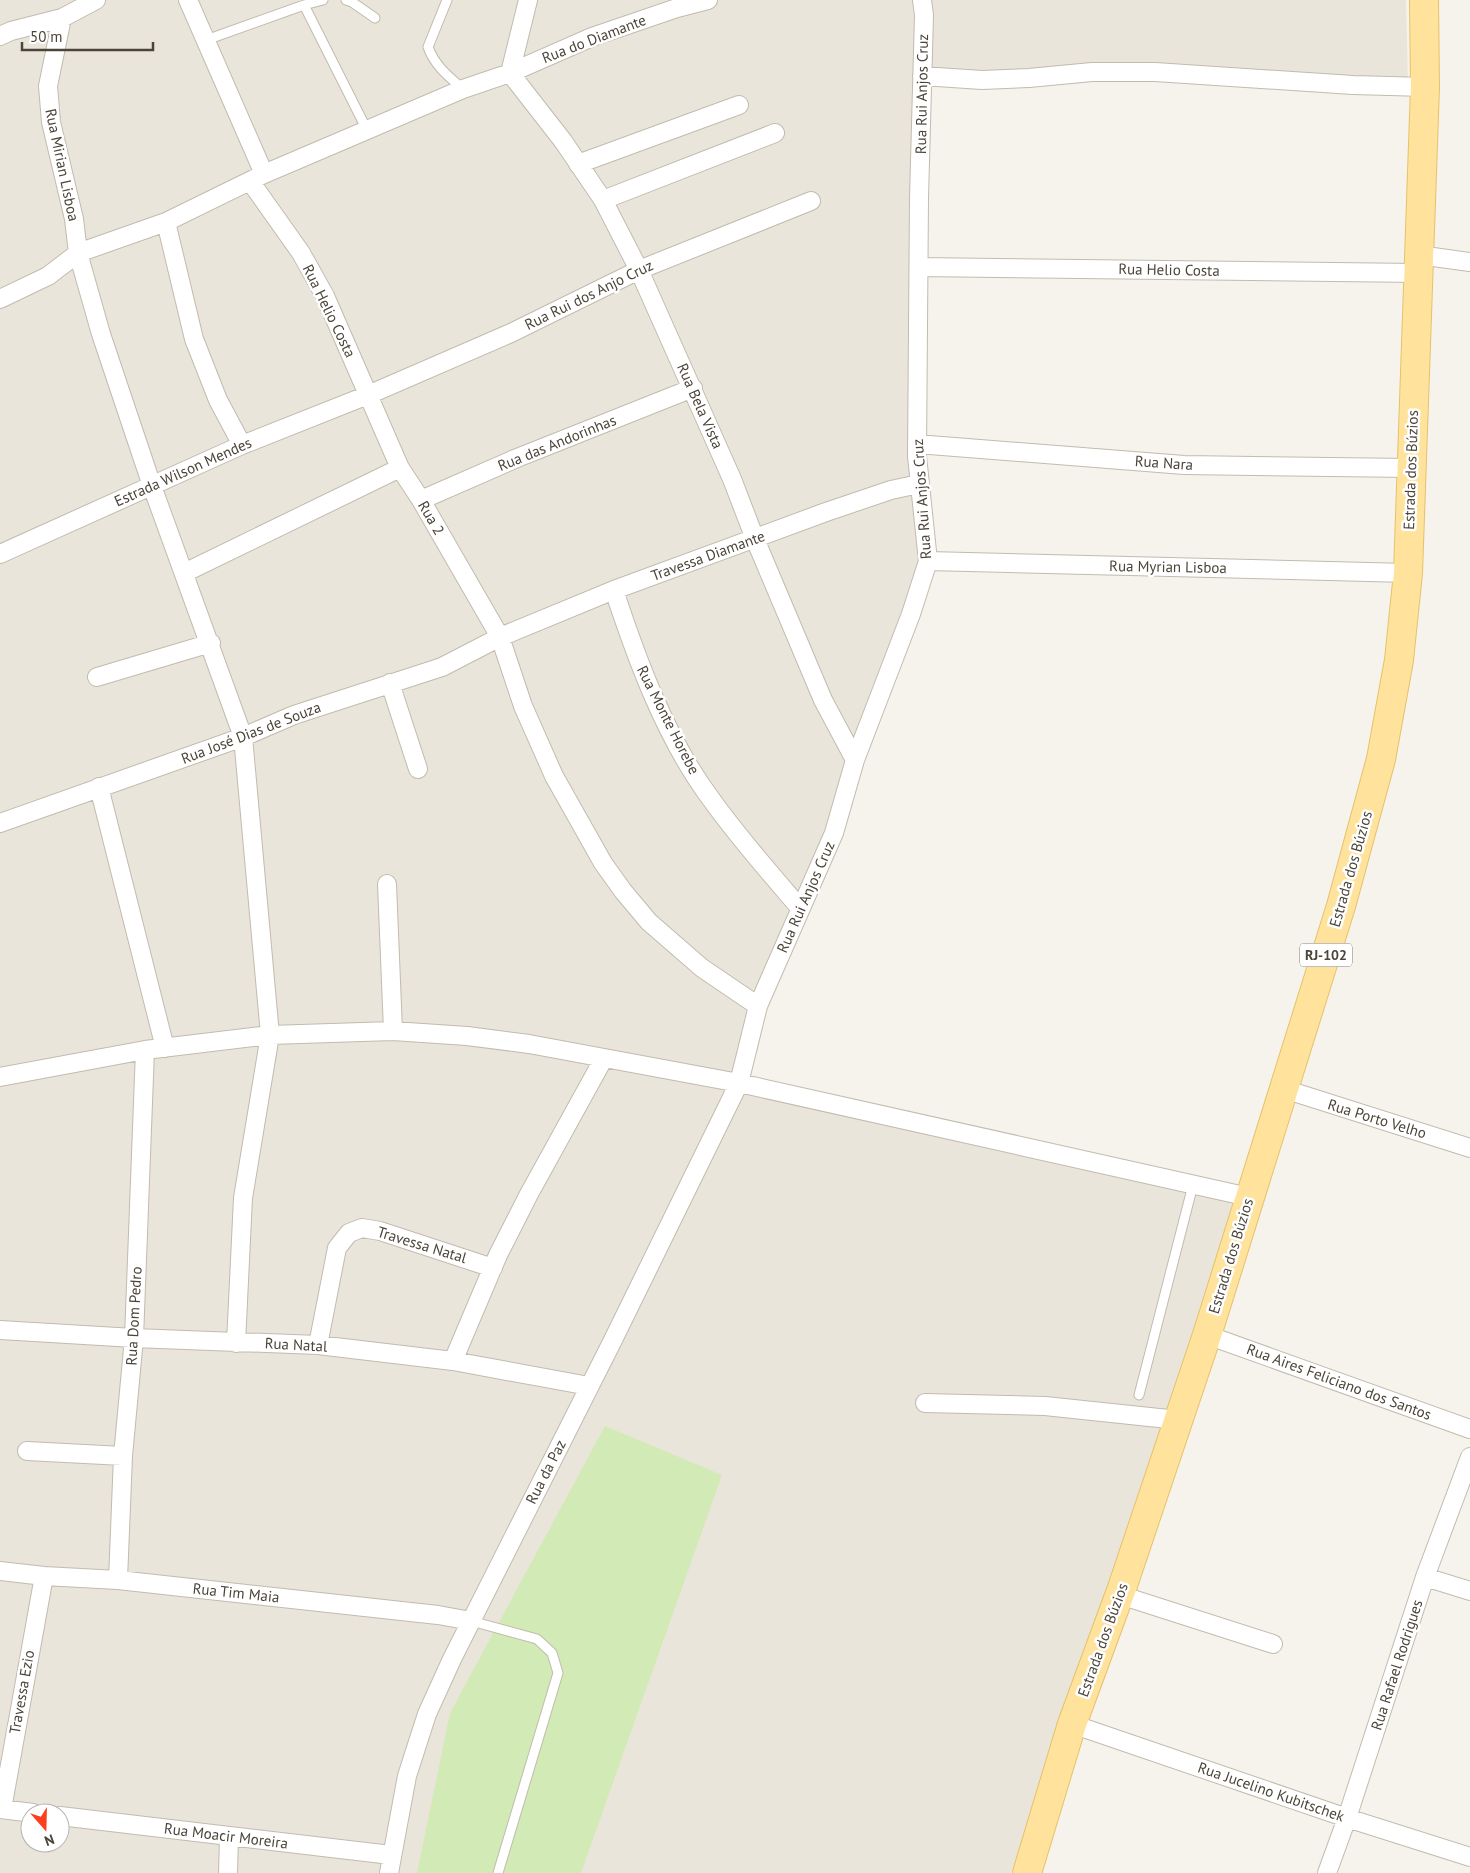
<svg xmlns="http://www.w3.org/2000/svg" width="1470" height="1873" font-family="'PT Sans',sans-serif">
<rect width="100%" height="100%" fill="#f6f3ec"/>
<path fill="#eae5da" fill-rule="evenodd" d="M0,0H1406L1408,83L921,71L910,182L921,561L738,1092L1241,1189L1011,1873H0ZM30,1813H60V1843H30Z"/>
<path fill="#d2eab5" d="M605,1426L722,1475L581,1873H417L450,1713Z"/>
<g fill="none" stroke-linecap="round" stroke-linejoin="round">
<g stroke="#c2bbae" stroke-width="11">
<path id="lane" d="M346,0L352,2L375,18
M447,0L428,47C435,66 448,76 463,89
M304,5L367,130
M206,40L304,5L323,0
M1139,1395L1193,1185
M471,1621L537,1639L552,1653L558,1673L498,1873"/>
</g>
<g stroke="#c2bbae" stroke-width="20">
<path id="street" d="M188,0L264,174
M62,18L48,86L51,122L74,219L78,253L101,334L152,486L243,737L270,1035L243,1198L236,1343
M0,36L11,31L62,18L96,0
M510,73L563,141L603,200L639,270L732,479L755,539L823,700L855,760
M510,73L528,0
M922,76L982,80L1029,78L1092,72H1155L1353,85L1425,87
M578,164L739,105
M250,181L301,253L325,296L400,468L421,500L500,637L523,706L554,776L603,863L623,891L649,922L702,968L758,1006
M603,200L775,133
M166,222L194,339L218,400L242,445
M1419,255L1470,262
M919,267L1418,273
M0,299L48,276L78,253L166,222L264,174L463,89L510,73L592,37L677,8L708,0
M917,444L1184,465L1411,468
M421,500L517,458L693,388
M0,554L242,445L368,395L511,333L639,270L811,201
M928,561L1408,573
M184,573L400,468
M614,590C637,660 666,739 711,799C738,837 769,872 800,908
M97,677L211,643
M390,683L418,769
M99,787L165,1048
M0,823L243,737L294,715L442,667L500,637L614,590L826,512L891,490L919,484
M387,884L393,1031
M0,1077L145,1050L270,1035L393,1031L467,1036L529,1044L739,1083L1249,1197
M1284,1089L1470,1148
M0,1330L134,1338L318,1345L453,1361L589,1386
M1207,1335L1470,1429
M318,1345L337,1248L349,1233L362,1228L380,1231L493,1268
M453,1361L498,1255L529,1194L604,1058
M925,1403L1045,1406L1178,1420
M27,1451L123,1456
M0,1571L44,1576L118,1580L438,1615L471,1621
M1425,1577L1470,1591
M118,1580L123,1456L134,1338L145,1050
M1120,1595L1273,1644
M1072,1724L1347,1818L1470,1857
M0,1809L33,1813
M2,1809L44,1576
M60,1816L391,1855
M228,1873L229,1837
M389,1873L407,1776L427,1714L452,1659L612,1342L739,1083L758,1006L834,833L855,760L911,614L928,561L917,456L919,198L924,15L922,0
M1327,1873L1347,1818L1425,1577L1470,1457"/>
</g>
<g stroke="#e6c16a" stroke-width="30">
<path id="primary" d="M1027,1873L1072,1724L1122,1588L1207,1335L1341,906L1381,759L1399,660L1408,573L1425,87L1424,0"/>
</g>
<use href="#lane" stroke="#fff" stroke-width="9"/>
<use href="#street" stroke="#fff" stroke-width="18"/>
<use href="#primary" stroke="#ffe39c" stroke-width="28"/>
</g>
<g text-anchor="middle" stroke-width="5" stroke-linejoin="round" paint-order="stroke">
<rect fill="#fff" stroke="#817c74" stroke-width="1" x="1300" y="943.5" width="52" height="23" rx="4"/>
<g font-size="14" font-weight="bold" fill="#4b4439">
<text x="1326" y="960">RJ-102</text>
</g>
<g font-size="15" fill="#4b4439" stroke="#fff">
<text transform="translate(594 39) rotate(-21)" y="5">Rua do Diamante</text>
<text transform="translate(922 94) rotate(-89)" y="5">Rua Rui Anjos Cruz</text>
<text transform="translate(62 165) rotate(78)" y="5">Rua Mirian Lisboa</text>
<text transform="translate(1169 270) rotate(1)" y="5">Rua Helio Costa</text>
<text transform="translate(589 295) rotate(-26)" y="5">Rua Rui dos Anjo Cruz</text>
<text transform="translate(329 311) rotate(64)" y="5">Rua Helio Costa</text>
<text transform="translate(700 406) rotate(66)" y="5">Rua Bela Vista</text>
<text transform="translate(557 443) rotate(-22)" y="5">Rua das Andorinhas</text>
<text transform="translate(1164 463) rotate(4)" y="5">Rua Nara</text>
<text transform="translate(1411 470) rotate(-88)" y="5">Estrada dos Búzios</text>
<text transform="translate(183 472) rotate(-24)" y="5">Estrada Wilson Mendes</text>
<text transform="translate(922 499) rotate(-94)" y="5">Rua Rui Anjos Cruz</text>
<text transform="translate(431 518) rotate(60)" y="5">Rua 2</text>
<text transform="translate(708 556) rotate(-20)" y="5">Travessa Diamante</text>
<text transform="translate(1168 567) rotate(1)" y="5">Rua Myrian Lisboa</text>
<text transform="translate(668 720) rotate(63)" y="5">Rua Monte Horebe</text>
<text transform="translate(251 733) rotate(-21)" y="5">Rua José Dias de Souza</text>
<text transform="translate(1351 869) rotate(-74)" y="5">Estrada dos Búzios</text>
<text transform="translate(806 897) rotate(-66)" y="5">Rua Rui Anjos Cruz</text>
<text transform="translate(1377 1119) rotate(17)" y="5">Rua Porto Velho</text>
<text transform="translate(422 1245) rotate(17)" y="5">Travessa Natal</text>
<text transform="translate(1231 1256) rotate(-73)" y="5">Estrada dos Búzios</text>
<text transform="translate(134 1316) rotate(-87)" y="5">Rua Dom Pedro</text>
<text transform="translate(296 1345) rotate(3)" y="5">Rua Natal</text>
<text transform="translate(1339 1382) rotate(20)" y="5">Rua Aires Feliciano dos Santos</text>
<text transform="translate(546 1472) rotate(-63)" y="5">Rua da Paz</text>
<text transform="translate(236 1593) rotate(6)" y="5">Rua Tim Maia</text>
<text transform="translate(1103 1640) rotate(-70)" y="5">Estrada dos Búzios</text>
<text transform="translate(1397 1665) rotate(-72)" y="5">Rua Rafael Rodrigues</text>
<text transform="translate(22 1692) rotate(-80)" y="5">Travessa Ezio</text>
<text transform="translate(1271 1792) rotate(19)" y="5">Rua Jucelino Kubitschek</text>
<text transform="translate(226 1836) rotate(7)" y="5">Rua Moacir Moreira</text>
</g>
</g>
<g transform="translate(45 1828) rotate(160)"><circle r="24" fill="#ffffff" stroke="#b7b4b0"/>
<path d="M0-4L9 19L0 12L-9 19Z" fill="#fc3f1d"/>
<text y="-8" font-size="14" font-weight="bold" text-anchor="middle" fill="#4b4439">N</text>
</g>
<path d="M22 42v8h131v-8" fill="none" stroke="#4b4439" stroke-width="2.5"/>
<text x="30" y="42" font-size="15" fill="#4b4439" stroke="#ffffff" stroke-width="4" paint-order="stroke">50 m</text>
</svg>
